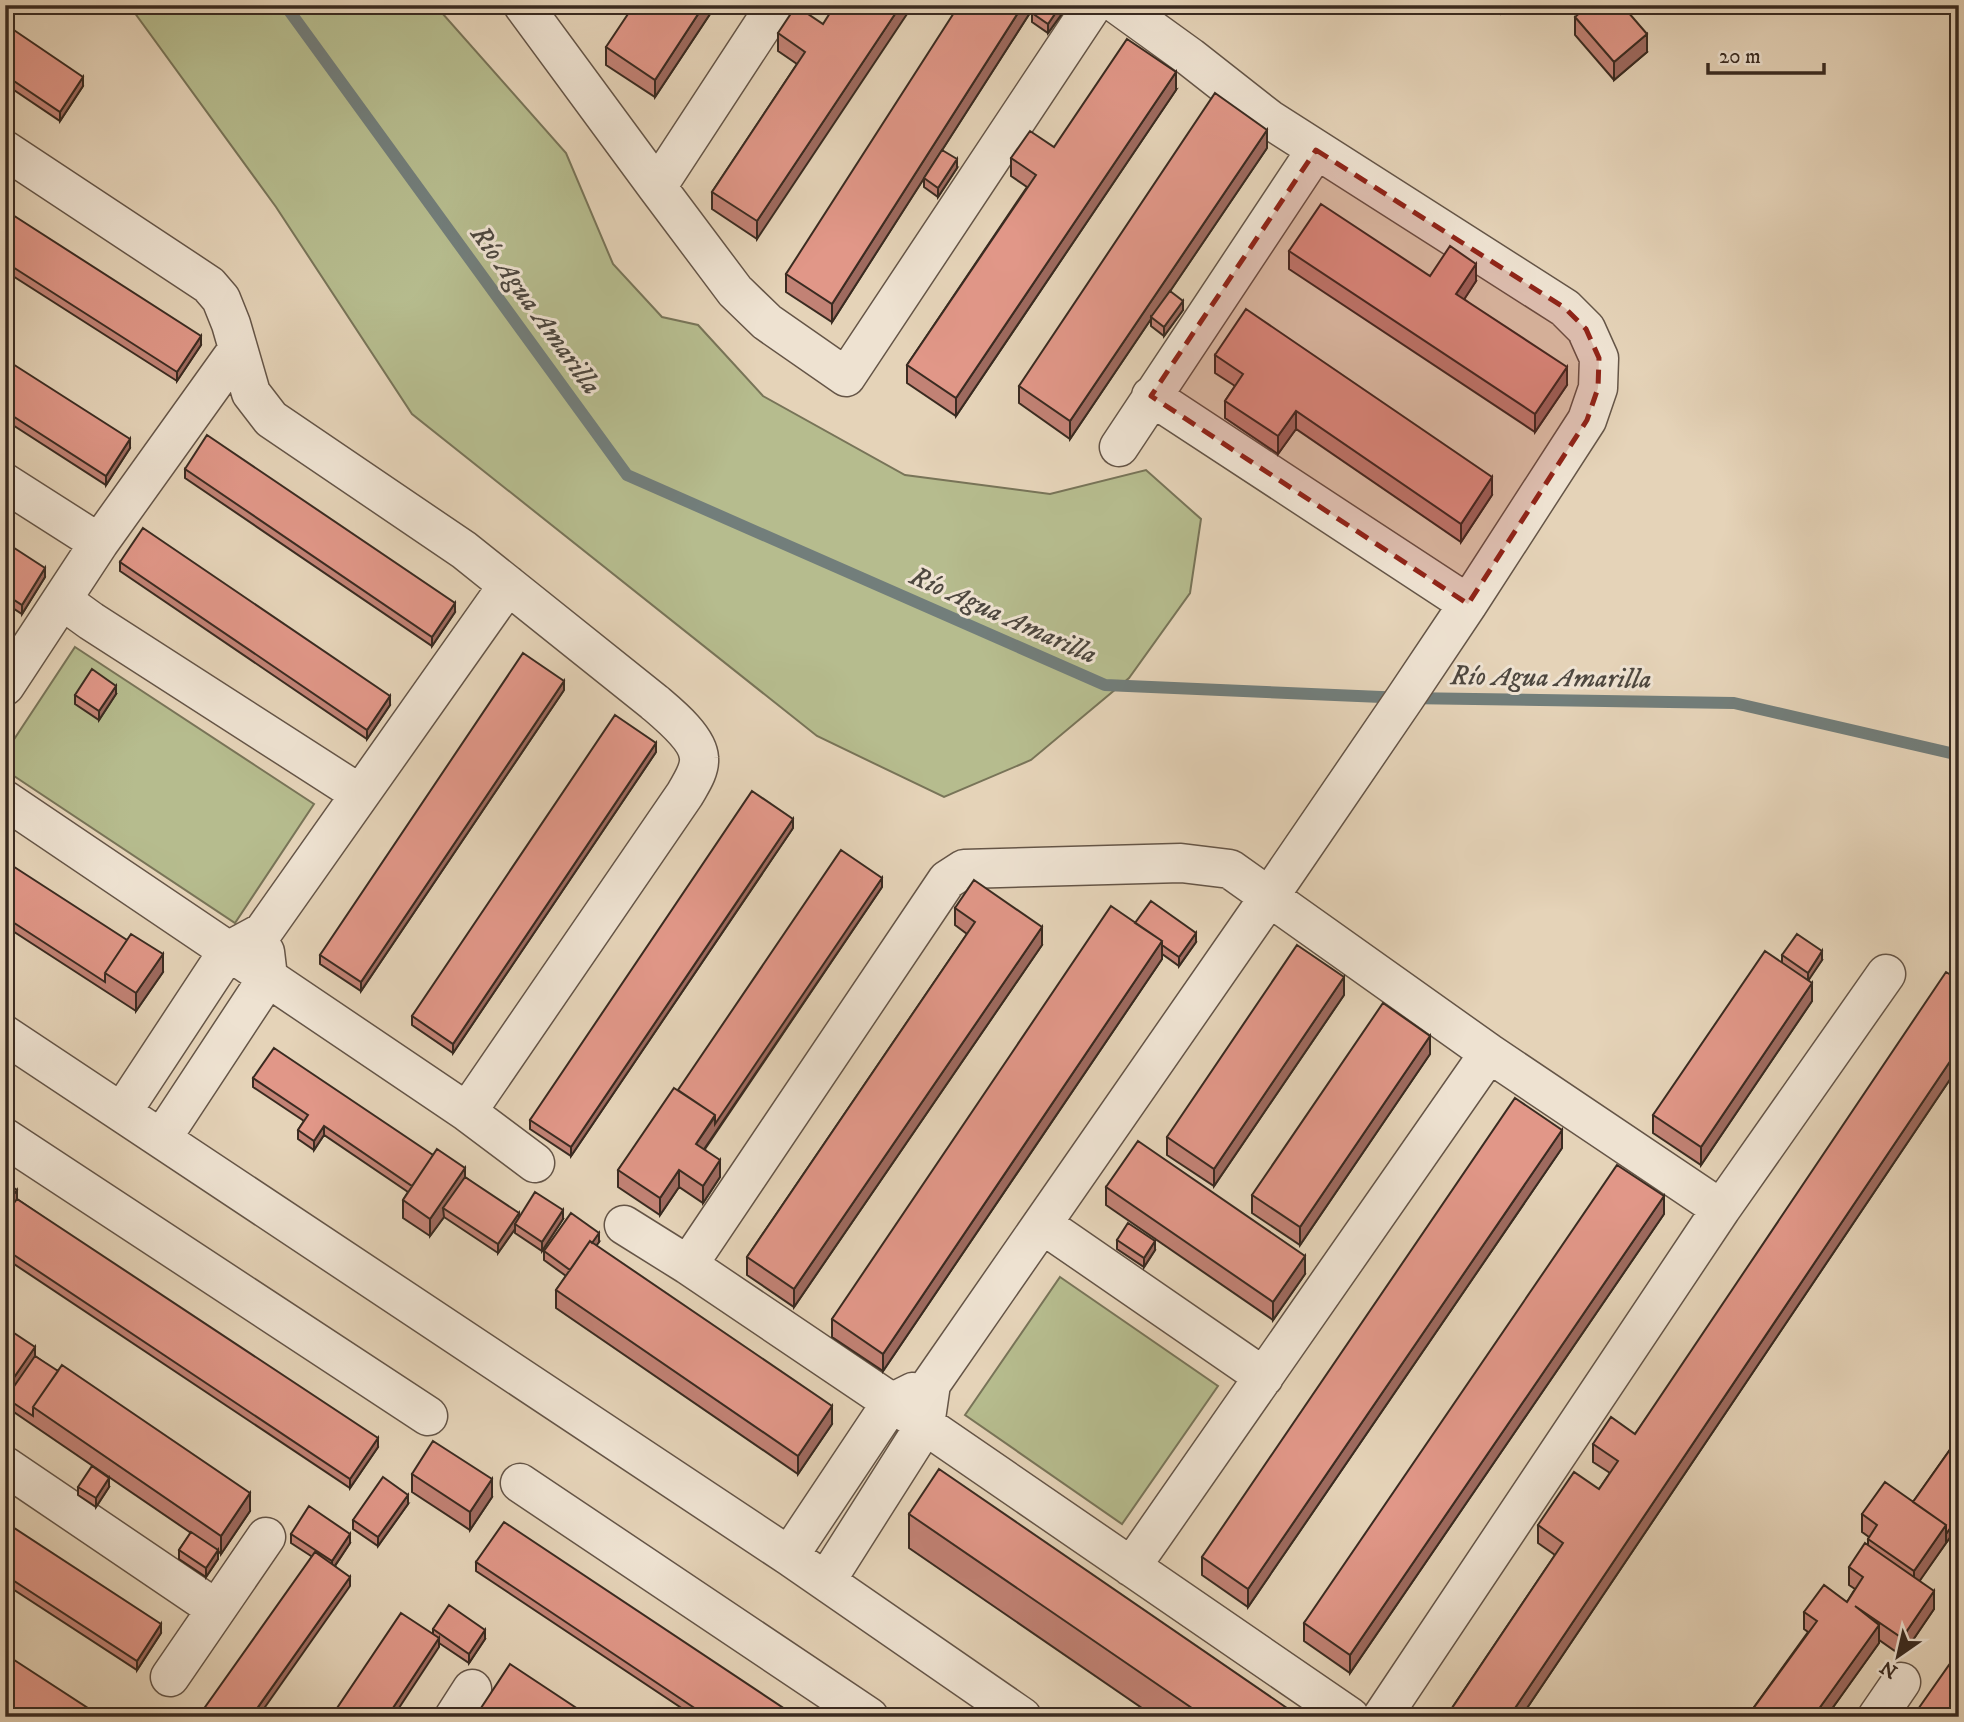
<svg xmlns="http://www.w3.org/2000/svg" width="1964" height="1722" font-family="'IM FELL DW Pica',serif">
<rect width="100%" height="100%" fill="#e5d3b8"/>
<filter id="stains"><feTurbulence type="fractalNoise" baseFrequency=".00286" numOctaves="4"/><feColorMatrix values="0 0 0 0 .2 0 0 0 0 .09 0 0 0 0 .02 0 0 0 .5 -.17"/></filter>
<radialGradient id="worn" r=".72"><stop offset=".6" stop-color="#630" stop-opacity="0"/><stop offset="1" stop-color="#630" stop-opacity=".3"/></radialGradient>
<path fill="#b6bc8e" stroke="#787458" stroke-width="2" d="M129,5H435L566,153L613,264L662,317L698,325L763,396L905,475L1050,494L1146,470L1201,519L1190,593L1129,678L1031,760L944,797L817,736L412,414L276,207Z
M75,647L314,804L235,923L5,770V753Z
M1060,1277L1218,1386L1122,1524L965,1415Z"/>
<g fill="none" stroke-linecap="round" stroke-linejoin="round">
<path stroke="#727e7b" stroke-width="12" d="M285,5L627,475L1105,685L1405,698L1734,703L1959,755"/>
<g stroke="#655547" stroke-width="41">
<path id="minor" d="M523,5L657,187L735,291L767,322L846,377L1093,5
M5,150L209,285L221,299L231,324L251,393L271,419L464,550L654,702C668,714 698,738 699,758C700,771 691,783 685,794L467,1112
M657,187L776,5
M1151,396L1468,604
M1119,447L1316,150
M5,483L99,543
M62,600L91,621L360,794
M5,686L99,543L238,349
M5,800L467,1112L535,1163
M5,1035L789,1556L1022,1717
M122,1112L228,951L263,932L508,585
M5,1138L428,1416
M162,1138L268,977L265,952
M1042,1224L1264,1377
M624,1225L688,1265L925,1425L1350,1717
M688,1265L947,880L964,869L1181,863L1230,869L1489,1053L1721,1209
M5,1466L216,1609
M520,1483L869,1717
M789,1556L891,1403L913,1392
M1131,1567L1489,1053
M826,1581L925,1425L931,1384L1269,897L1405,698L1468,604L1587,420L1598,388L1599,358L1586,329L1565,308L1269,119L1190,57L1118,5
M170,1677L266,1537
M454,1717L472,1689
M1382,1717L1721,1209L1886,974
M1877,1717L1901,1682"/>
</g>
<use href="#minor" stroke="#eee2d1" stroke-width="38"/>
</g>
<path fill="#c28275" stroke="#3a2b21" stroke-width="2" d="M716,5L655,97L606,65V47Z
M1035,5L924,178L957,168L938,197L924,187V178L832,322L786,292V274Z
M1066,5V8L1048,33L1032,22V13Z
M1494,5H1509L1501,13Z
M1575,17L1647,52L1614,80L1575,35Z
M5,24L83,86L60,121L5,84Z
M823,24L757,239L712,209V192L797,64L778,51V33Z
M1176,90L956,416L907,383V365L1027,187L1011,176V158L1054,147Z
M1267,148L1170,291L1183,310L1164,336L1151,326V319L1070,439L1019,403V386Z
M5,210L201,345L177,381L5,271Z
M1289,251L1430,276L1476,281L1464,299L1567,385L1535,432L1289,269Z
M1215,355L1492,495L1461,542L1296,429L1278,454L1225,418V401L1235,386L1215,373Z
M5,359L130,448L106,485L5,420Z
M185,469L455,612L432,646L185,478Z
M5,542L45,577L22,614L5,603Z
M120,562L390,705L367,739L120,571Z
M564,690L361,991L320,964V955Z
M116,694L99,720L75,704V695Z
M656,752L453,1053L412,1025V1016Z
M793,828L571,1156L530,1129V1120Z
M5,861L163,972L136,1011L5,926Z
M882,887L705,1149L720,1177L703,1203L679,1187L660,1215L618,1187V1170L678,1090Z
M955,908L1042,945L794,1307L747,1275V1257L967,934L955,925Z
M1135,923L1196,942L1179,966L1162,954V959L883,1371L832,1337V1319Z
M1782,955L1822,960L1808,980L1812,1001L1701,1165L1653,1133V1115L1782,963Z
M1959,980V1066L1521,1717H1446L1555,1555L1538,1543V1525L1599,1489L1610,1473L1593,1462V1444L1635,1434Z
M1344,995L1214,1186L1167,1155V1137Z
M1430,1054L1300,1245L1252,1213V1195Z
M253,1078L465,1177L519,1217L563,1219L542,1251L515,1233V1229L498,1253L444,1217L430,1236L403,1218V1200L408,1192L324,1135L314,1150L298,1139V1130L304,1121L253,1087Z
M1562,1148L1248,1607L1202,1575V1557Z
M5,1182L17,1199L378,1447L350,1488L5,1258Z
M1106,1187L1305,1274L1273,1320L1106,1205Z
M1664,1214L1350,1673L1304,1641V1623Z
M1117,1240L1155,1250L1144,1267L1117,1249Z
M599,1242L596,1246L832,1424L798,1474L556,1308V1290L566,1276L544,1260V1251Z
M5,1327L35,1356L250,1511L221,1554L218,1551V1559L206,1577L179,1559V1550L191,1533L5,1406Z
M1959,1385V1417L1952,1412V1394Z
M1959,1437V1525L1919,1581L1934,1609L1902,1656L1879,1640V1643L1826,1717H1747L1808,1632L1804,1629V1612L1847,1602L1855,1589L1849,1585V1567L1868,1545V1539L1869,1537L1862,1532V1514L1913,1502Z
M412,1474L492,1497L470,1530L412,1492Z
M78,1487H109L96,1507L78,1495Z
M408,1504L378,1546L353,1529V1520Z
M909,1514L1300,1717H1155L909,1548Z
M5,1522L161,1633L137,1670L5,1584Z
M291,1534L350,1543L335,1566L350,1586L311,1556L291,1543Z
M476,1562L797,1717H695L476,1571Z
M433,1629L485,1639L469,1663L439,1643V1647L433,1634Z
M481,1708L590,1717H481Z"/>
<path fill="#9e6a5f" stroke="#3a2b21" stroke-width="2" d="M704,5H716L655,97V80Z
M901,5H913L757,239V221Z
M1023,5H1035L832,322V304Z
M1061,5H1066V8L1048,33V24Z
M1501,5H1509L1501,13Z
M1647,34V52L1614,80V62Z
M1176,72V90L956,416V398Z
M83,77V86L60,121V112Z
M1267,130V148L1152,318L1151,317V319L1070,439V421Z
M957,159V168L938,197V188Z
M1476,264V281L1456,312V294Z
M1183,301V310L1164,336V327Z
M201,336V345L177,381V372Z
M1567,367V385L1535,432V414Z
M1296,411V429L1278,454V436Z
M130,439V448L106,485V476Z
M1492,477V495L1461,542V524Z
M45,568V577L22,614V605Z
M455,603V612L432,646V637Z
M564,681V690L361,991V982Z
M116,686V694L99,720V711Z
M390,696V705L367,739V730Z
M656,743V752L453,1053V1044Z
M793,819V828L571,1156V1147Z
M882,878V887L696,1161V1144Z
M1042,927V945L794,1307V1289Z
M1196,933V942L1179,966V957Z
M1162,941V959L883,1371V1354Z
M1822,951V960L1808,981V973Z
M163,954V972L136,1011V993Z
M1344,977V995L1214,1186V1169Z
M1812,983V1001L1701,1165V1147Z
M1430,1036V1054L1300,1245V1227Z
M1959,1048V1066L1521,1717H1509Z
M324,1126V1135L314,1150V1141Z
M1562,1130V1148L1248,1607V1589Z
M720,1160V1177L703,1203V1186Z
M465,1168V1186L443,1208L444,1217L430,1236V1219Z
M679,1170V1187L660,1215V1198Z
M17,1190V1208L5,1224V1206Z
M1664,1196V1214L1350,1673V1655Z
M563,1210V1219L542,1251V1242Z
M519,1213V1222L515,1224V1229L498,1253V1244Z
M599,1233V1242L571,1280V1271Z
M1155,1241V1250L1144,1267V1258Z
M1305,1256V1274L1273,1320V1302Z
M35,1347V1365L6,1398V1389Z
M832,1406V1424L798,1474V1456Z
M378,1438V1447L350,1488V1479Z
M109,1478V1487L96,1507V1498Z
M492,1479V1497L470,1530V1512Z
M250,1493V1511L221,1554V1536Z
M408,1495V1504L378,1546V1537Z
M1959,1516V1525L1946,1543V1534Z
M1946,1525V1543L1914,1589V1571Z
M350,1534V1543L332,1570V1561Z
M218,1550V1559L206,1577V1568Z
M350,1577V1586L258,1717H251Z
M1934,1591V1609L1902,1656V1638Z
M161,1624V1633L137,1670V1661Z
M1879,1625V1643L1826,1717H1813Z
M485,1630V1639L469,1663V1654Z
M439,1638V1647L393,1717H387Z"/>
<path fill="#e19788" stroke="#3a2b21" stroke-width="2" d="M634,5H704L655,80L606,47Z
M835,5H901L757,221L712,192L805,52L778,33L796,6L823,24Z
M959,5H1023L832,304L786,274Z
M1037,5H1061L1048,24L1032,13Z
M1589,5H1622L1647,34L1614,62L1575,17Z
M5,24L83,77L60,112L5,75Z
M1127,39L1176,72L956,398L907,365L1036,175L1011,158L1030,131L1054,147Z
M1215,93L1267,130L1070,421L1019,386Z
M942,150L957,159L938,188L924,178Z
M1321,204L1430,276L1450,246L1476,264L1456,294L1567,367L1535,414L1289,251Z
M5,210L201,336L177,372L5,262Z
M1170,291L1183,301L1164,327L1151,317Z
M1246,309L1492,477L1461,524L1296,411L1278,436L1225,401L1243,374L1215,355Z
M5,359L130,439L106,476L5,411Z
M207,435L455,603L432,637L185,469Z
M143,528L390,696L367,730L120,562Z
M5,542L45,568L22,605L5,594Z
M523,653L564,681L361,982L320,955Z
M92,669L116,686L99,711L75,695Z
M615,715L656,743L453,1044L412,1016Z
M752,791L793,819L571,1147L530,1120Z
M841,850L882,878L715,1124V1115L678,1090Z
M5,861L127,940L105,973V982L5,917Z
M974,880L1042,927L794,1289L747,1257L975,922L955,908Z
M1151,901L1196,933L1179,957L1162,945V941L1135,923Z
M1111,906L1162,941L883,1354L832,1319Z
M131,934L163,954L136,993L105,973Z
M1797,934L1822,951L1808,973L1782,955Z
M1297,945L1344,977L1214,1169L1167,1137Z
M1765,951L1812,983L1701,1147L1653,1115Z
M1946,972L1959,980V1048L1509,1717H1446L1563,1543L1538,1525L1574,1472L1599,1489L1618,1461L1593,1444L1611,1417L1635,1434Z
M1383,1003L1430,1036L1300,1227L1252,1195Z
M274,1048L433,1155L412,1186L324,1126L314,1141L298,1130L308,1115L253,1078Z
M674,1088L715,1115L696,1144L720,1160L703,1186L679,1170L660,1198L618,1170Z
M1515,1098L1562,1130L1248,1589L1202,1557Z
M1138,1141L1305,1256L1273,1302L1106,1187Z
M437,1149L465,1168L430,1219L403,1200Z
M1617,1165L1664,1196L1350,1655L1304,1623Z
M465,1177L519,1213L498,1244L443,1208Z
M5,1182L17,1190L5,1206Z
M535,1192L563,1210L542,1242L515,1224Z
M17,1199L378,1438L350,1479L5,1249V1215Z
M571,1213L599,1233L592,1243L590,1241L570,1270L544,1251Z
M1128,1223L1155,1241L1144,1258L1117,1240Z
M590,1241L832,1406L798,1456L556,1290Z
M5,1327L35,1347L6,1389L5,1388Z
M35,1356L58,1371L33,1407V1416L6,1398Z
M62,1365L250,1493L221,1536L33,1407Z
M1959,1385V1399L1952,1394Z
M1959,1437V1516L1946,1534V1525L1913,1502Z
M433,1441L492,1479L470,1512L412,1474Z
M92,1466L109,1478L96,1498L78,1487Z
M939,1469L1300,1717H1205L909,1514Z
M383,1477L408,1495L378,1537L353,1520Z
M1885,1482L1946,1525L1914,1571L1868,1539L1877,1525L1862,1514Z
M309,1506L350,1534L332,1561L291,1534Z
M5,1522L161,1624L137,1661L5,1575Z
M504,1522L797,1717H708L476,1562Z
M191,1532L218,1550L206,1568L179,1550Z
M1865,1543L1934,1591L1902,1638L1855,1606L1879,1625L1813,1717H1747L1817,1621L1804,1612L1824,1585L1847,1602L1863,1577L1849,1567Z
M315,1552L350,1577L251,1717H198Z
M449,1605L485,1630L469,1654L433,1629Z
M401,1613L439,1638L387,1717H331Z
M5,1654L97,1714L96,1717H5Z
M510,1664L590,1717H495L481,1708Z
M1949,1665L1959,1672V1717H1922L1916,1712Z"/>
<path fill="#8f2418" fill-opacity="0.2" stroke="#8f2418" stroke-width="5" stroke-dasharray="14 9" stroke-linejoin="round" d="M1316,150L1565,308L1586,329L1599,358L1598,388L1587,420L1468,604L1151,396Z"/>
<g text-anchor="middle" stroke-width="6" stroke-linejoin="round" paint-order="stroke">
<g font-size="28" font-style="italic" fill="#4d473f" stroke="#eee2d1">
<text transform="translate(537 309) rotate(54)" y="10">Río Agua Amarilla</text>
<text transform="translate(1004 614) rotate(24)" y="10">Río Agua Amarilla</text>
<text transform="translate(1551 676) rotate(1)" y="10">Río Agua Amarilla</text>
</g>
</g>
<rect width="1964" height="1722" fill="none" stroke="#e5d3b8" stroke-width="28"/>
<rect x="7" y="7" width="1950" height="1708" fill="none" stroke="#3a2b21" stroke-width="3.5"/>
<rect x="14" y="14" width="1936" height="1694" fill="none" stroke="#3a2b21" stroke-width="2"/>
<g transform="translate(1898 1656) rotate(214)" stroke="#eee2d1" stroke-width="5" paint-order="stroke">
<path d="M0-5L12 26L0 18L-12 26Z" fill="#3a2b21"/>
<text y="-10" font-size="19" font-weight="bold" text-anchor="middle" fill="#3a2b21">N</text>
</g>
<path d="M1708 63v10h116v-10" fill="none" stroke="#3a2b21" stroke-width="3.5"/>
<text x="1719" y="63" font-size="21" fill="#3a2b21" stroke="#eee2d1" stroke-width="5" paint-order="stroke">20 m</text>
<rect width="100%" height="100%" filter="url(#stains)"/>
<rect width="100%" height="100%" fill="url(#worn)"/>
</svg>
